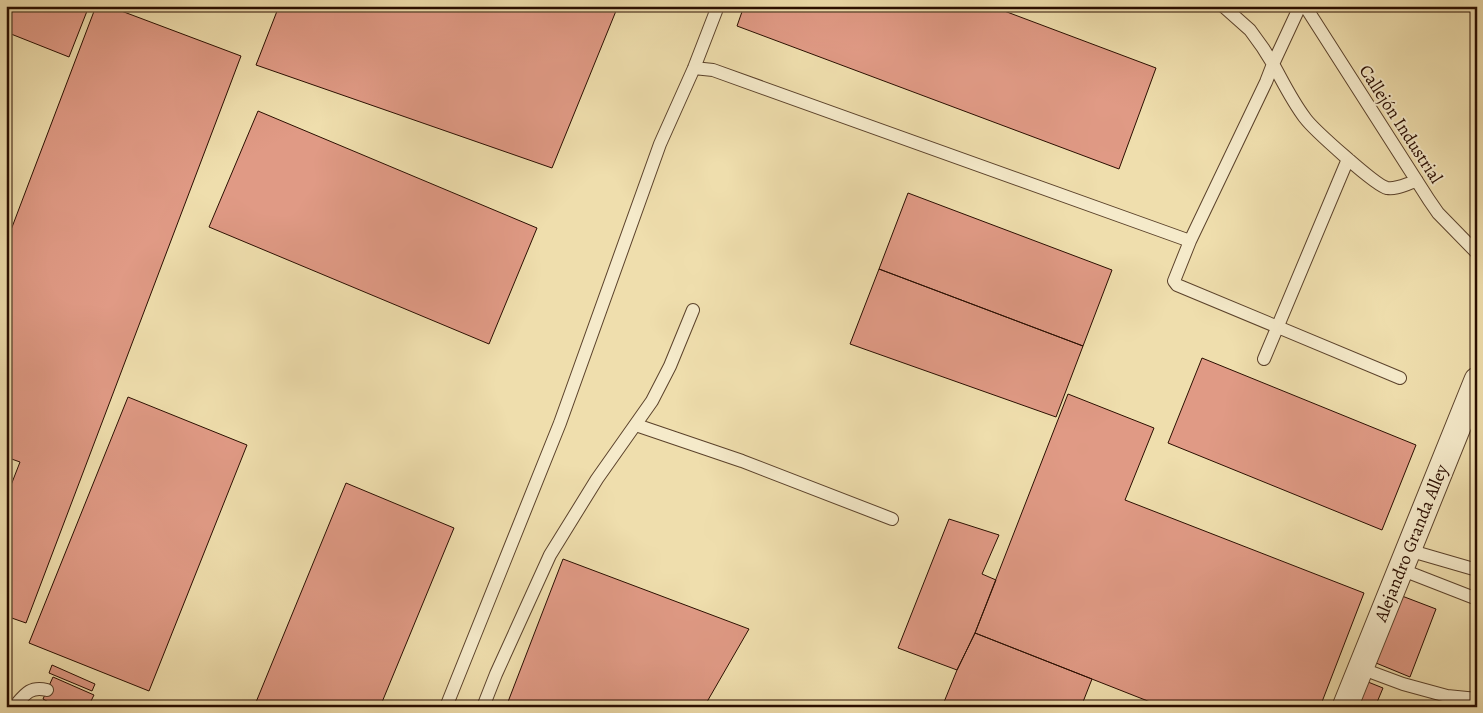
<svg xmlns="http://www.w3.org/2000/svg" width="1483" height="713" font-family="Alegreya,serif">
<rect width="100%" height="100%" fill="#efdead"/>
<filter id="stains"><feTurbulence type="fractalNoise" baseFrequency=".004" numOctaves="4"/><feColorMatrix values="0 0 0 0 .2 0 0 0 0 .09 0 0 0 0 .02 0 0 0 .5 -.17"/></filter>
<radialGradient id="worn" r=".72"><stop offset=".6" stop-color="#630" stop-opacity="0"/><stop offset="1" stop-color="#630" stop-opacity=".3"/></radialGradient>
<path fill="#e09a85" stroke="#2a0e00" d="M6,6H89L69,57L6,32Z
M96,6H108L241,56L26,623L6,616V498L20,462L6,457V243Z
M279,6H618L552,168L256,65Z
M744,6H991L1156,68L1119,169L737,26Z
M258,111L537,228L489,344L209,227Z
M908,193L1112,270L1083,346L879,269Z
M879,269L1083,346L1056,417L850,344Z
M1202,358L1416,445L1382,530L1168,443Z
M1068,394L1154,428L1125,500L1364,593L1320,707H1163L975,633Z
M128,397L247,445L149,691L29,643Z
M346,483L454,528L380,707H254Z
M949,519L999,535L982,574L996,580L975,633L957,670L898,648Z
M563,559L749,629L704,707H506Z
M1402,596L1436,609L1410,677L1376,663Z
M975,633L1092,679L1081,707H942L957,670Z
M52,665L95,684L92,691L49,673Z
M53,677L94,695L88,707H54V705L43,699Z
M1368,682L1383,688L1375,707H1358Z"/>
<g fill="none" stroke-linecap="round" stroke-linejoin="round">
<g stroke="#5b422b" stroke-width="14">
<path id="lane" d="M1300,6L1273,64C1283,82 1292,101 1305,118C1313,129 1376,186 1387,188C1396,190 1408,183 1417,181
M1305,6L1429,200L1438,213L1477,253
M694,68L713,70L1190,241L1266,82L1273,64L1263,48L1250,30L1223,6
M1190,241L1174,281L1177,285L1400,378
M1264,359L1348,159
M636,425L742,461L892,519
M1408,550L1477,570
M1400,569L1477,599
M1360,668L1403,684L1447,696L1477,699
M14,707C25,694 30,686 47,690
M446,707L560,423L660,144L694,68L718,6
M483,707L496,674L550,555L597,479L652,401L670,366L693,310"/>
</g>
<g stroke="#5b422b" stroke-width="27">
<path id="street" d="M1345,707L1477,380"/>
</g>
<use href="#lane" stroke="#f5eaca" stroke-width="12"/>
<use href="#street" stroke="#f5eaca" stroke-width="25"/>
</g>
<g text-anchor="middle" stroke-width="4" stroke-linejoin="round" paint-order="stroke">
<g font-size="18" fill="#2a0e00" stroke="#f5eaca">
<text transform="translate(1401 124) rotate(57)" y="6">Callejón Industrial</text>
<text transform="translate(1411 543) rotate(-68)" y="6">Alejandro Granda Alley</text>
</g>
</g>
<rect width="1483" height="713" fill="none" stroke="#efdead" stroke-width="25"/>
<rect x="8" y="8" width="1468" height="698" fill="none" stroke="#2a0e00" stroke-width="2.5"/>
<rect x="12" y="12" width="1458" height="688" fill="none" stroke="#2a0e00"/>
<rect width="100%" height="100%" filter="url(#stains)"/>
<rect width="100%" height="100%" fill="url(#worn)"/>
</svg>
